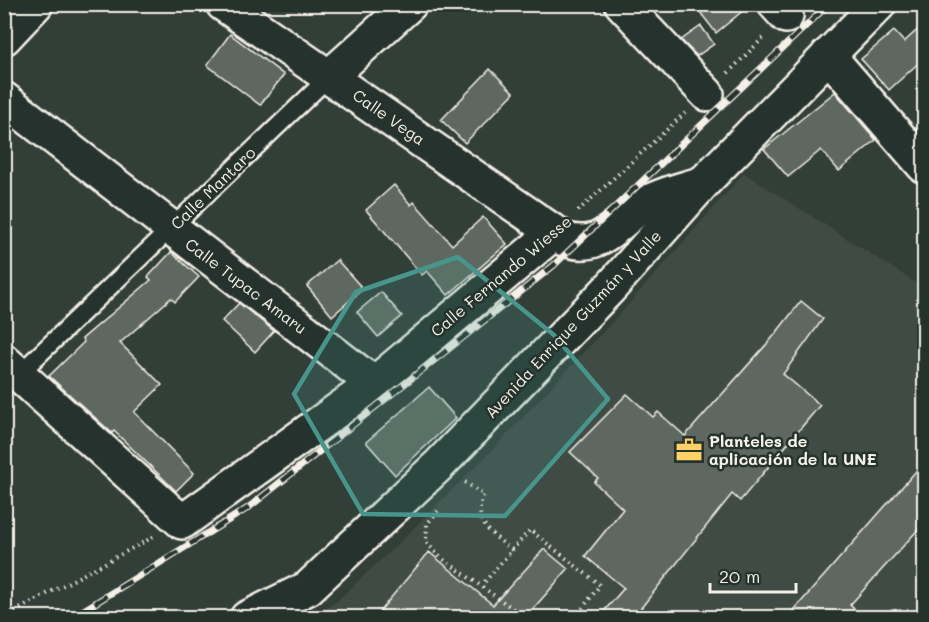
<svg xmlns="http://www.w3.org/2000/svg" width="929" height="622" font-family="Mali,sans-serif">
<rect width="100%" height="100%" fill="#323e38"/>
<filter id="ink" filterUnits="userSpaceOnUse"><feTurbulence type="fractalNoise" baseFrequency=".0167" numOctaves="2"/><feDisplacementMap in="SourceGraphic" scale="12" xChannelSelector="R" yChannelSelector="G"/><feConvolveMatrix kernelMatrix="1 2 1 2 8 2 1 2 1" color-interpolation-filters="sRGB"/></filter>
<g filter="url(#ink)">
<path fill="#404b44" d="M744,173L924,288V617L313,618L339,599L399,543L495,447L629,304Z"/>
<path fill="#5f6861" stroke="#f4f1e8" stroke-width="1.5" d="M694,4H751L716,33Z
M924,24V58L889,90L861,59L894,31L904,42Z
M701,26L714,44L697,56L681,40Z
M230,34L284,75L260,105L207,65Z
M490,69L514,93L465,143L441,120Z
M835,92L876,140L839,171L821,150L788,177L764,149Z
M394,185L411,205L414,202L452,245L483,217L507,244L448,295L427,271L422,275L366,210Z
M171,252L199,277L175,302L171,298L120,343L162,385L134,412L194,473L176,491L114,431L112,433L49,376L84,342L82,339L151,280L148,277Z
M337,260L363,289L332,316L307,286Z
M381,292L402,316L378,337L357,312Z
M801,301L823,319L783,374L820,405L740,501L732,494L633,618H598L624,588L585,556L623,509L594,482L598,478L570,452L627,394L653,417L658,412L685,436L773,337Z
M239,303L274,331L255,352L222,321Z
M429,387L456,418L395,475L366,442Z
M924,462V523L850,605L863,618H787Z
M544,549L568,569L525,618H374L429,552L493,605Z"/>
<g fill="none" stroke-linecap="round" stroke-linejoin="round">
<g stroke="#f4f1e8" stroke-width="21">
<path id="lane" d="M19,374L330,76"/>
</g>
<g stroke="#f4f1e8" stroke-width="38">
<path id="street" d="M223,4L564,239C602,252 616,222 645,204C661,194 685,189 703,183
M622,4L707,94
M775,4L786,16
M4,38L36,4
M828,55L924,166
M330,76L410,4
M4,99L374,384
M4,361L182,522L374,384L555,232"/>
</g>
<g stroke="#f4f1e8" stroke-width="38">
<path id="secondary" d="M247,618L308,588L440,464L610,288L703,183L879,4"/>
</g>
<path stroke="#f4f1e8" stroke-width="4" stroke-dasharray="1.5 4.5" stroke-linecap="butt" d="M728,73L765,36
M578,211L685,113
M465,482L484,495C471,522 493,535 512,550L482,585
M438,511L427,524L426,542L440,557L526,618
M512,550L530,530L600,585L575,618
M4,617L155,536"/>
<use href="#lane" stroke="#26332d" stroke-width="16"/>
<use href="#street" stroke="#26332d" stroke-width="33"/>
<use href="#secondary" stroke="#26332d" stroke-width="33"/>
<g stroke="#f4f1e8" stroke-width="7">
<path id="rail" d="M71,618L248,508L553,266L829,4"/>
</g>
<use href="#rail" stroke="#26332d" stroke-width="4.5" stroke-dasharray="14" stroke-linecap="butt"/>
</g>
</g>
<path fill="#48958c" fill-opacity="0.2" stroke="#48958c" stroke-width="4.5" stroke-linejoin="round" d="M458,257L554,335L608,399L505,516L363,514L294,394L356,292Z"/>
<defs>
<g id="office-bare" transform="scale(2.07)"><path d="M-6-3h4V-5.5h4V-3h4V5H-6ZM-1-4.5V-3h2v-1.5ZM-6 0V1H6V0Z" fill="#ffd166" stroke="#26332d" stroke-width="2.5" paint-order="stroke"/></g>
</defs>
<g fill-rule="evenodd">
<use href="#office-bare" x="689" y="450"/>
</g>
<g text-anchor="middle" stroke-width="5" stroke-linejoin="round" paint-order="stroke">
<g font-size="16" fill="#f4f1e8" stroke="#26332d">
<text transform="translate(389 117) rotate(35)" y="6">Calle Vega</text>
<text transform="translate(213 188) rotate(-44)" y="6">Calle Mantaro</text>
<text transform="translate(501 276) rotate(-40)" y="6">Calle Fernando Wiesse</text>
<text transform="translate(246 286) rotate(37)" y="6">Calle Tupac Amaru</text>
<text transform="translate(573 324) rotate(-47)" y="6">Avenida Enrique Guzmán y Valle</text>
</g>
<g font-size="16" font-weight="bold" fill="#f4f1e8" stroke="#26332d" text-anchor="start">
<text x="709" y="447">Planteles de<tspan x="709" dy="18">aplicación de la UNE</tspan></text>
</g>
</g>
<rect width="929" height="622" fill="none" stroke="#26332d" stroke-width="24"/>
<rect x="12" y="12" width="905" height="598" fill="none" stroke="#f4f1e8" stroke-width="2" filter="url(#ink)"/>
<path d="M710 583v9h86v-9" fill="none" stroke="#f4f1e8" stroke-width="3"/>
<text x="719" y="583" font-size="18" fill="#f4f1e8" stroke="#26332d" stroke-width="4.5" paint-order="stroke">20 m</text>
</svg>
